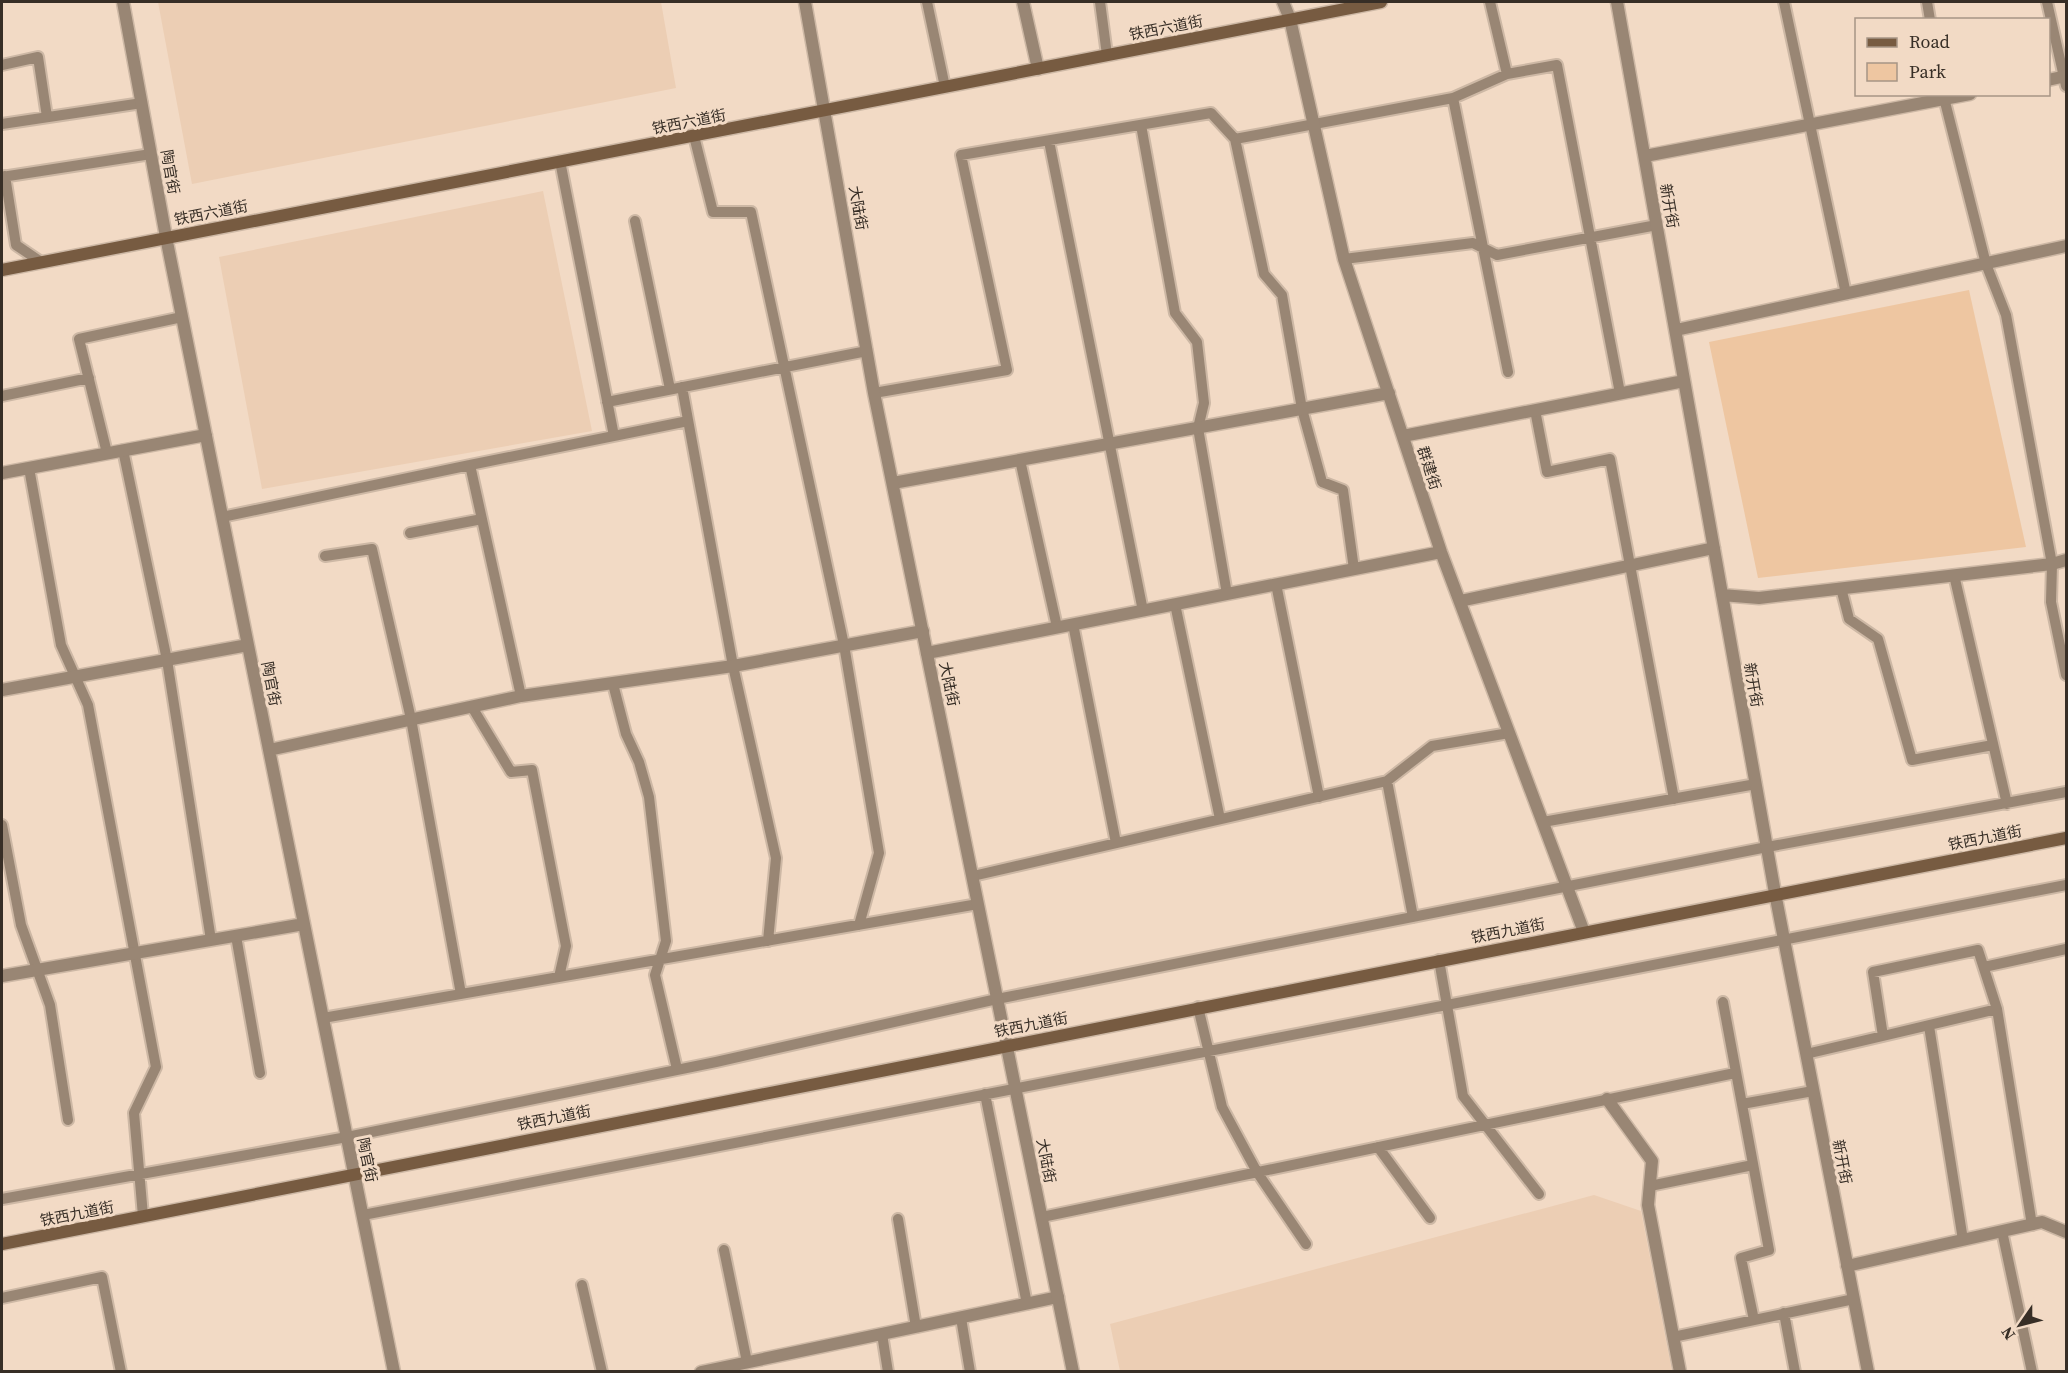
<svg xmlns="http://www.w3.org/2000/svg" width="2068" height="1373" font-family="'Source Serif 4','Noto Sans SC',serif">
<rect width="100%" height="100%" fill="#f2dac5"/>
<path fill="#ecceb4" d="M158,2H661L676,88L192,184Z
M543,191L592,431L262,489L219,257Z
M1594,1195L1641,1211L1672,1371H1120L1110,1324Z"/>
<path fill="#eec6a1" d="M1969,290L2026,547L1758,578L1709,342Z"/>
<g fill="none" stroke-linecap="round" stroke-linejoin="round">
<g stroke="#cdb8a5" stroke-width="14">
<path id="service" d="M927,2L945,87
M1100,2L1107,55
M1490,2L1507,74
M1784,2L1846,294
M1927,2L1930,20
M2047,2L2066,86
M2,65L38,57L47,117
M1943,94L1986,264L2006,315L2052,564L2051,602L2066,675
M1453,98L1507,74L1557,65L1620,393
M2,124L142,103
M1141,125L1175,313L1197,342L1204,403L1198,428L1227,594
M694,136L713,212H751L844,645L879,853L859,925
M1235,139L1264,274L1282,295L1302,409L1322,482L1343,490L1354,569
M1049,141L1143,611
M560,161L614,436
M5,176L16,245L41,262
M2,177L151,154
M635,221L670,389
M1344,259L1473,243L1497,255L1657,225
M682,387L733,666L776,858L768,941
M874,393L1007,370L961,155L1211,113L1235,139L1453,98L1508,372
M2,396L89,378
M607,402L867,351
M1535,410L1547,472L1610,459L1674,799
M123,450L167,660L211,940
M107,453L79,339L182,317
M1020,460L1057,627
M29,468L61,645L88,705L156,1067L134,1113L143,1216
M222,517L470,465
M410,533L482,519
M325,556L372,549L411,719L461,994
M1954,575L2007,804
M1276,584L1319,797
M1841,588L1849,619L1878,639L1912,760L1993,745
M1175,604L1220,819
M1073,624L1116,843
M613,684L626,734L639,762L649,797L666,941L655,975L677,1069
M521,696L470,465L688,421
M472,707L511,772L532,770L566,946L559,977
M1387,781L1413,917
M1543,822L1756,784
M2,825L21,925L50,1005L68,1120
M973,876L1387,781L1432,746L1509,733
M236,936L260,1073
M1439,960L1463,1096L1539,1194
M1984,967L2066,949
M1723,1002L1769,1250L1741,1258L1754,1320
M1198,1007L1222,1107L1257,1172L1306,1244
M323,1018L978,904
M1929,1026L1963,1240
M1883,1036L1997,1009
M1806,1054L1883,1036L1873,972L1978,950L1997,1009L2032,1225
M985,1094L1027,1304
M1742,1104L1813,1091
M1378,1147L1430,1218
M1650,1186L1753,1165
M2,1199L347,1137L716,1062L997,999L1767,847L2066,792
M363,1215L2066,885
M1042,1217L1735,1073
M898,1219L916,1327
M2002,1231L2032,1372
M724,1250L747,1362
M582,1285L602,1372
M2,1298L102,1277L121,1372
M1784,1313L1795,1372
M961,1318L970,1372
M882,1334L888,1372
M1673,1337L1854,1299"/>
</g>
<g stroke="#cdb8a5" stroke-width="15">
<path id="minor" d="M123,2L166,237L394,1372
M1023,2L1038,69
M1283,2L1290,19L1344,259L1441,552L1584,932
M1617,2L1775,893L1868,1372
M2048,80L2066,76
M1645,156L1970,94
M1676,330L2066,246
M1403,436L1684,381
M2,473L206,435
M893,483L1389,393
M1722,595L1759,598L2052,564L2066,560
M1460,601L1714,548
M927,653L1441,552
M2,690L248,645
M269,750L521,696L733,666L923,631
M2,976L304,924
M1607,1099L1652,1161L1648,1205L1680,1372
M1847,1266L2042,1222L2066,1232
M701,1372L1058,1297"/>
</g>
<g stroke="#cdb8a5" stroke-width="15">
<path id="tertiary" d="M805,2L874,393L1073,1372"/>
</g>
<g stroke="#cdb8a5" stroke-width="15">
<path id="secondary" d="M2,270L1381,2
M2,1244L2066,838"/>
</g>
<use href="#service" stroke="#998674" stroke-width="10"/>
<use href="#minor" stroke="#998674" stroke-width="12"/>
<use href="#tertiary" stroke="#998674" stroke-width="12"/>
<use href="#secondary" stroke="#775b41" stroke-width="12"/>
</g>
<g text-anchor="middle" stroke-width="6" stroke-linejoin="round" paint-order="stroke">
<g font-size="15" fill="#372e26" stroke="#f2dac5">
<text transform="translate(1166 28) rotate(-11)" y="5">铁西六道街</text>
<text transform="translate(689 122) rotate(-11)" y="5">铁西六道街</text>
<text transform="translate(170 172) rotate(80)" y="5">陶官街</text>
<text transform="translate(1669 206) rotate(80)" y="5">新开街</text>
<text transform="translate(858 208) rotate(80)" y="5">大陆街</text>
<text transform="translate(211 213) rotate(-11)" y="5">铁西六道街</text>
<text transform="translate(1429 468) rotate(72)" y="5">群建街</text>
<text transform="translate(271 684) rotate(79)" y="5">陶官街</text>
<text transform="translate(949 684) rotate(78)" y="5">大陆街</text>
<text transform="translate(1753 685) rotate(80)" y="5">新开街</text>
<text transform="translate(1985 838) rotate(-11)" y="5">铁西九道街</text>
<text transform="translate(1508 931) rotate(-11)" y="5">铁西九道街</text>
<text transform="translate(1031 1025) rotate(-11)" y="5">铁西九道街</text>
<text transform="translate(554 1118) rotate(-11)" y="5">铁西九道街</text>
<text transform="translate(367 1160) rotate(78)" y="5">陶官街</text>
<text transform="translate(1046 1161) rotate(79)" y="5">大陆街</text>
<text transform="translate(1842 1162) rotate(79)" y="5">新开街</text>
<text transform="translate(77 1214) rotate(-11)" y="5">铁西九道街</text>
</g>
</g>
<rect width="2068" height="1373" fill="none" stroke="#372e26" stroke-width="6"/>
<rect x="1855" y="18" width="195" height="78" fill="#f2dac5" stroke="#a79585" stroke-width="1.5"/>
<rect x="1867" y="38" width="30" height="9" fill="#775b41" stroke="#a79585" stroke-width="1.5"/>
<text x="1909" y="48" font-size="18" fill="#372e26">Road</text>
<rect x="1867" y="63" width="30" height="18" fill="#eec6a1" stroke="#a79585" stroke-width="1.5"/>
<text x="1909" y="78" font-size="18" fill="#372e26">Park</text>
<g transform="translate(2020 1325) rotate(235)" stroke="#f2dac5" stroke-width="4.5" paint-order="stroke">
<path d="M0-4.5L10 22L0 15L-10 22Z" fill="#372e26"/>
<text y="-9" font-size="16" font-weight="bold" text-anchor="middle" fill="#372e26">N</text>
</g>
</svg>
